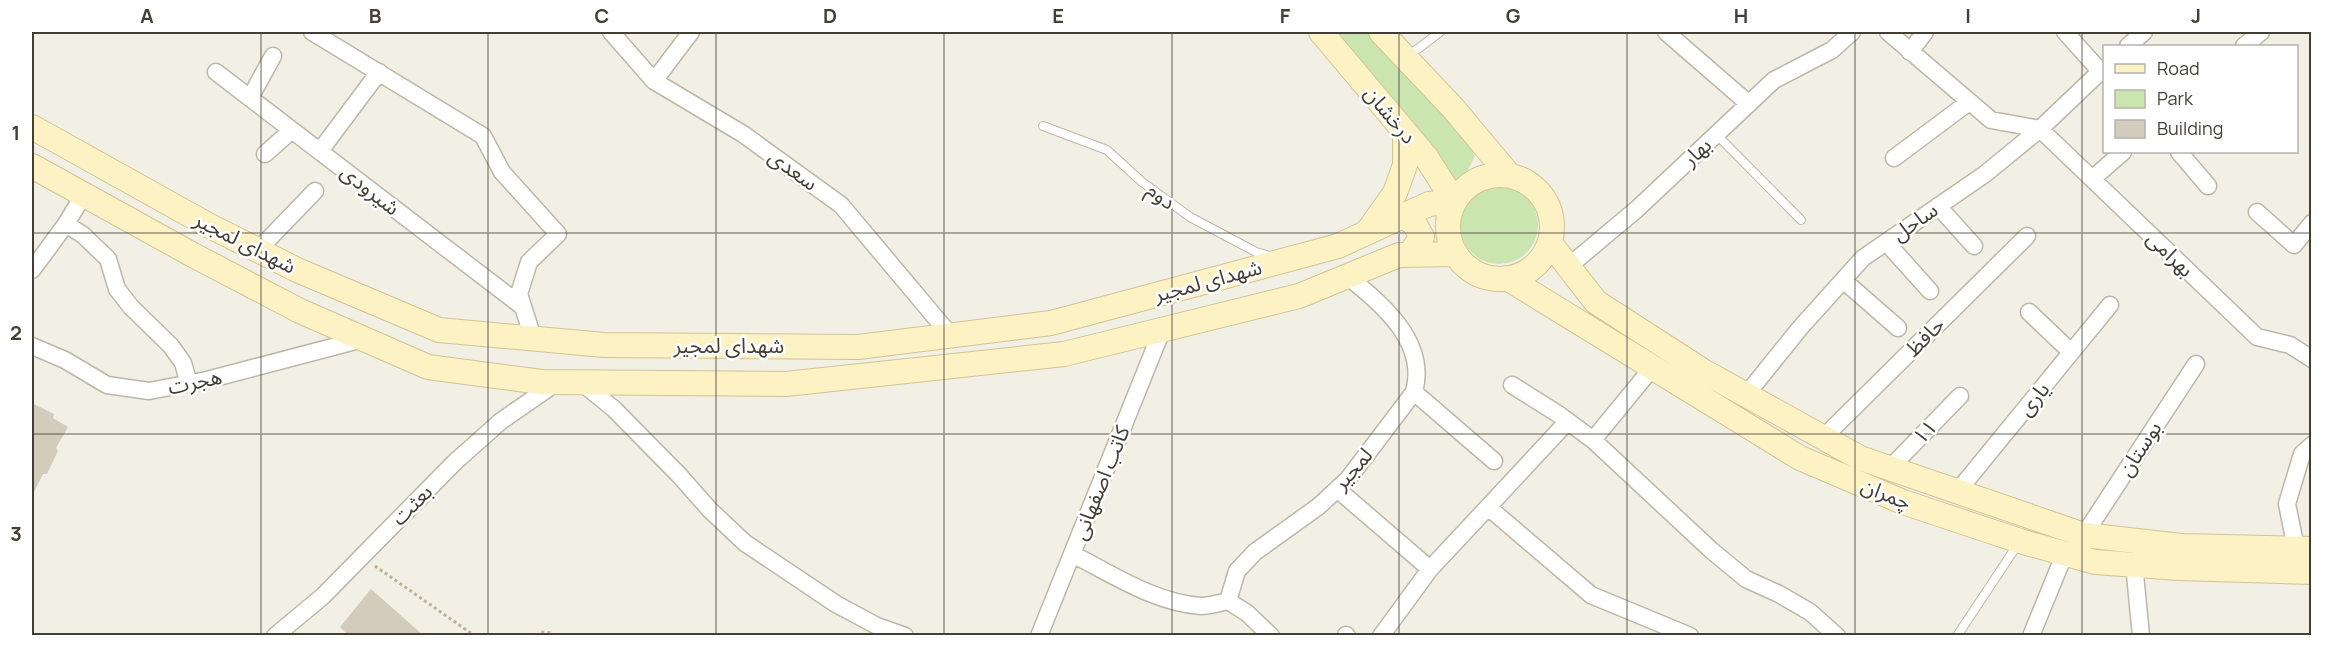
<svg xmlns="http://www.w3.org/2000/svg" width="2343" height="667" font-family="Manrope,'Noto Sans Arabic',sans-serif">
<rect width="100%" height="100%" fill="#f2efe5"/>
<path fill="#cae5af" d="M1333,32H1366C1401,65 1455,113 1475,156L1467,172L1454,181L1412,121Z
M1460 225a39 39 0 1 1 78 0a39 39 0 1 1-78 0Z"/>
<path fill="#d3cbbb" d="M32,403L54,414L53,418L68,427L56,448L58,451L47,474H43L32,496Z
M371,589L424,636H349L340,627Z"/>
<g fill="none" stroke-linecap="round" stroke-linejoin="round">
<g stroke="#bdb7a8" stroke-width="10">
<path id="lane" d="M1407,57L1440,32
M1043,126L1107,150L1142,182L1190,217L1256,252L1273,257
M1716,134L1801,220
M1957,636L2018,544"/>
</g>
<g stroke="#bdb7a8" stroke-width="19">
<path id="street" d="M312,32L483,136L502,172L558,234L529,262L519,294L533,338
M611,32L654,81L743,134L841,205L951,336
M1666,32L1749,104
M1888,32L1991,120L2040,129L2257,337L2290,345L2312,359
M2065,32L2101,72
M2128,46L2144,32
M2244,46L2261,32
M1910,52L1925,32
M216,72L523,307
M654,81L691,32
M250,98L273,56
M320,151L379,72
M2179,152L2208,186
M265,154L292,130
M1894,158L1969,102
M2092,179L2123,152
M1938,206L1974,246
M2257,212L2294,245L2312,223
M66,224L83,235L108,259L117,289L131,307L171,346L183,363L189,384
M1886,242L1930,291
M258,250L315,191
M1569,266L1637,209L1774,80L1832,50L1852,32
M32,270L66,224L84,194
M1843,280L1898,328
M2029,312L2071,352
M32,346L65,360L107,385L149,391L207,380L363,339
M582,383L614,409L679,475L710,510L745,543L836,604L877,626L905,636
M1512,385L1558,414L1593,440L1711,550L1746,579L1779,594L1810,612L1837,636
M1414,392L1494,461
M1746,395L1800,328L1863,258L1985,174L2040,129L2104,68
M1823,438L2027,236
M1593,440L1652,368
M1889,469L1960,396
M1337,489L1430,569
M1957,492L2110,305
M1488,507L1568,421
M2084,535L2196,364
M2296,548L2287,504L2302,454L2312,445
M1072,554C1112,574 1155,603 1201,606C1209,606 1219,603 1228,601
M2134,564L2141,636
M1346,635L1347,636
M275,636L323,596L455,462L501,421L556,383
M1039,636L1162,330
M1271,636L1247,613L1228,601L1237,571L1255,552L1319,506L1348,479L1414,392C1428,342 1382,304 1347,276
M1381,636L1430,569L1488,507L1591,595L1690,636
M2031,636L2065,553"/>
</g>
<g stroke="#d1c496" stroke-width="26">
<path id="secondary" d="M1321,32L1426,157L1454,201
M1381,32L1453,108L1509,175
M32,127L208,225L297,270L439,330L604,345L858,347L1051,323L1338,246L1429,204L1454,201
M32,166L193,255L300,311L428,367L542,382L786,384L1064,354L1299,296L1399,255L1456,254
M1448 227a52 52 0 1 1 104 0a52 52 0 1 1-104 0Z
M1402,216L1414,223L1422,237L1409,255
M1368,231L1395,193L1405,165V133
M1550,243L1596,302L1703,371L1860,458L2084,535L2181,546L2312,549
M1507,278L1800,458L1903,502L2020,541L2095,562L2179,568L2312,572"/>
</g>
<path stroke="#beb39a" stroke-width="3" stroke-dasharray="3 3" stroke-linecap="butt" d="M375,566L475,636
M537,636L541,632L552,633L554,636"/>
<use href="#lane" stroke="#fff" stroke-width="8"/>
<use href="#street" stroke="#fff" stroke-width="16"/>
<use href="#secondary" stroke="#fdf2c4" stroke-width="24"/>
</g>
<path fill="none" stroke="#443f35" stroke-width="1.5" stroke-opacity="0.55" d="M261,32V636M488,32V636M716,32V636M944,32V636M1172,32V636M1399,32V636M1627,32V636M1855,32V636M2082,32V636M32,233H2312M32,434H2312"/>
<g text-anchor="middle" stroke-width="5" stroke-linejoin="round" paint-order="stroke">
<g font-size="21" fill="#443f35" stroke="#fff">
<text transform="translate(1390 115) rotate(50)" y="7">درخشان</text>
<text transform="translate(1697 152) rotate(-43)" y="7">بهار</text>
<text transform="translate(793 170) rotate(36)" y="7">سعدی</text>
<text transform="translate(370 190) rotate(38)" y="7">شیرودی</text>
<text transform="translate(1161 196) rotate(37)" y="7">دوم</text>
<text transform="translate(1915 222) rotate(-35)" y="7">ساحل</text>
<text transform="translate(245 243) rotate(27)" y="7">شهدای لمجیر</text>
<text transform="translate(2170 254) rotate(44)" y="7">بهرامی</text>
<text transform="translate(1208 281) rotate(-15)" y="7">شهدای لمجیر</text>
<text transform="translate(1925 337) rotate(-45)" y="7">حافظ</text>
<text x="729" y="353">شهدای لمجیر</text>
<text transform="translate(195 382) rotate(-12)" y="7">هجرت</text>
<text transform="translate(2034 399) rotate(-51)" y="7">یاری</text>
<text transform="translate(1925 432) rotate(-46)" y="7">۱۱</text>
<text transform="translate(2140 449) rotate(-57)" y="7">بوستان</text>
<text transform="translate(1353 469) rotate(-49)" y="7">لمجیر</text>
<text transform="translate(1101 483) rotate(-68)" y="7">کاتب اصفهانی</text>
<text transform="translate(1886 494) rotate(22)" y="7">چمران</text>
<text transform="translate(412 505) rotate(-45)" y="7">بعثت</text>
</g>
</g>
<rect width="2343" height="667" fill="none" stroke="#ffffff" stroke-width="66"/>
<rect x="2103" y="45" width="195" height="108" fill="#ffffff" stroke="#b4b2ae" stroke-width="1.5"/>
<rect x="2115" y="64" width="30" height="9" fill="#fdf2c4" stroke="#b4b2ae" stroke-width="1.5"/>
<text x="2157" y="75" font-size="18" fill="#443f35">Road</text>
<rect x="2115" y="90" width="30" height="18" fill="#cae5af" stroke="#b4b2ae" stroke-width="1.5"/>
<text x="2157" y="105" font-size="18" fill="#443f35">Park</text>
<rect x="2115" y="120" width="30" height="18" fill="#d3cbbb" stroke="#b4b2ae" stroke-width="1.5"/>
<text x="2157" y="135" font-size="18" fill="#443f35">Building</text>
<rect x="33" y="33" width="2277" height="601" fill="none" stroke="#443f35" stroke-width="2"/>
<g font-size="20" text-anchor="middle" font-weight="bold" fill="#443f35">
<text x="147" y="23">A</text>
<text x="375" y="23">B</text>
<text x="602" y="23">C</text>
<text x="830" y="23">D</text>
<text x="1058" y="23">E</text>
<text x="1285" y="23">F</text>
<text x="1513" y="23">G</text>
<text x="1741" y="23">H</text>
<text x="1968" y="23">I</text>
<text x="2196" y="23">J</text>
<text x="16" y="140">1</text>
<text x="16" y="340">2</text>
<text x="16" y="541">3</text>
</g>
</svg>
